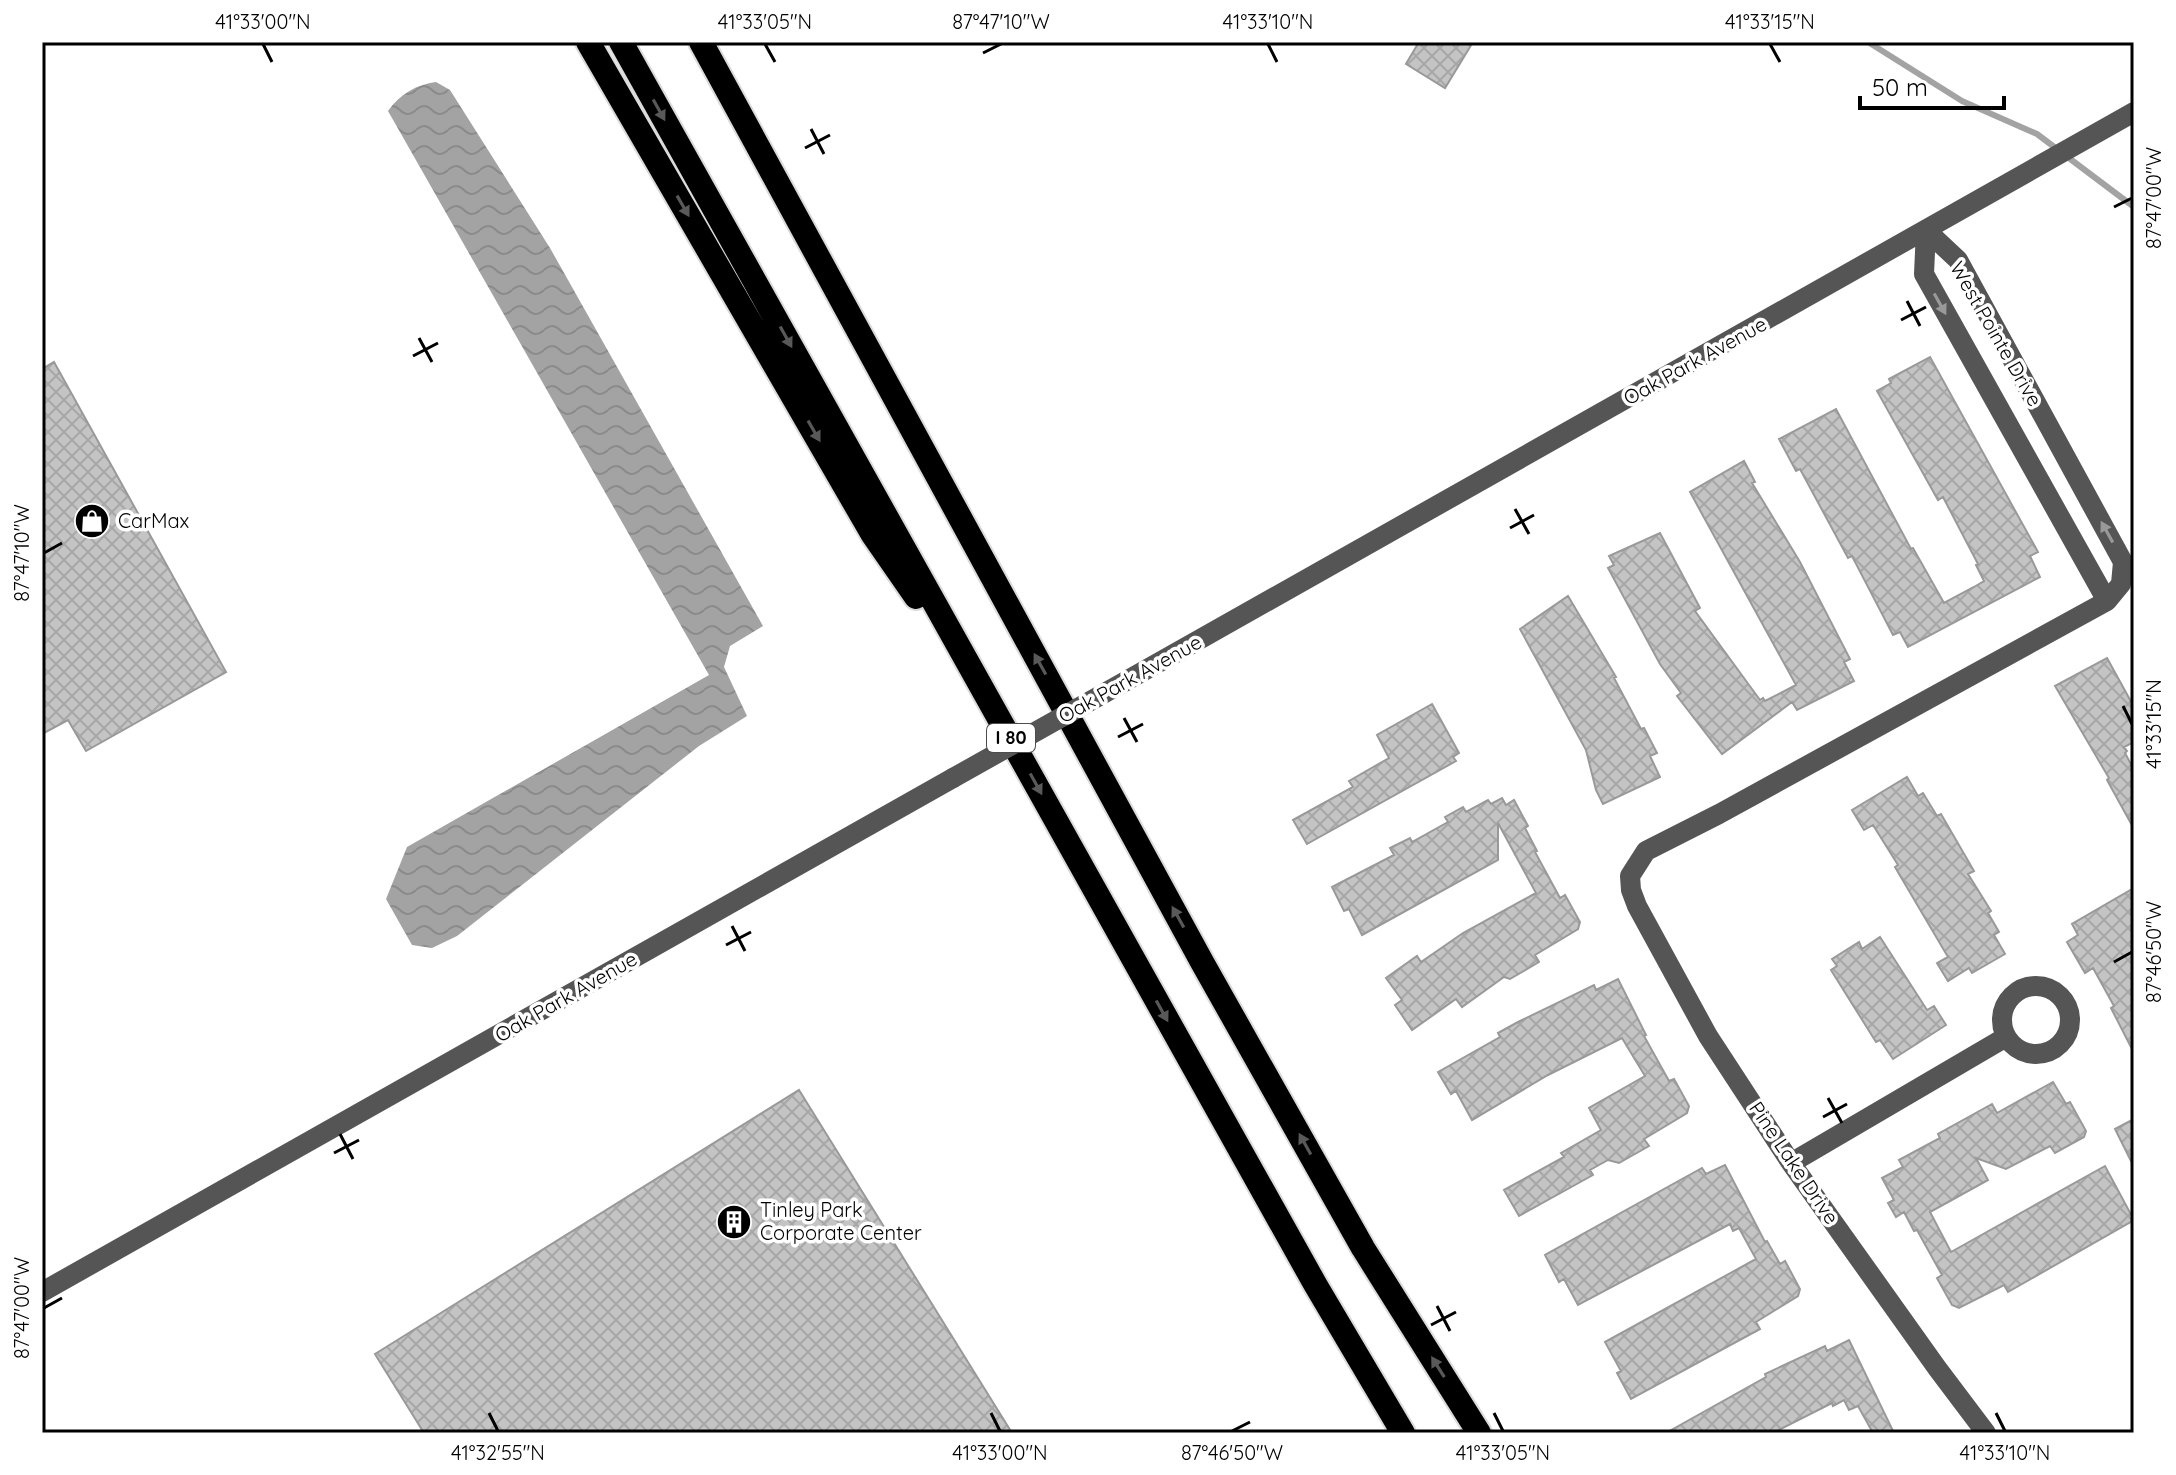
<svg xmlns="http://www.w3.org/2000/svg" width="2176" height="1475" font-family="Quicksand,sans-serif">
<defs>
<pattern id="water-waves" width="16" height="10" patternUnits="userSpaceOnUse" patternTransform="scale(2)"><rect width="16" height="10" fill="#a3a3a3"/><path d="M0 5q4-4 8 0t8 0" fill="none" stroke="#8b8b8b"/></pattern>
<pattern id="building-cross-hatch" width="8" height="8" patternUnits="userSpaceOnUse" patternTransform="scale(2)"><rect width="8" height="8" fill="#c4c4c4"/><path d="M0 0l8 8M0 8l8-8" fill="none" stroke="#a7a7a7"/></pattern>
</defs>
<rect width="100%" height="100%" fill="#fff"/>
<path fill="url(#water-waves)" d="M436,82L450,90L550,248L763,626L730,646L724,667L747,716L699,746L457,936L432,948L412,945L386,899L407,847L709,675L388,111C399,95 417,84 436,82Z"/>
<g fill="none" stroke-linecap="round" stroke-linejoin="round">
<path stroke="#a3a3a3" stroke-width="6" d="M1868,42L1962,101L2037,134L2134,207"/>
</g>
<path fill="url(#building-cross-hatch)" stroke="#999" stroke-width="2" d="M1419,42H1473L1445,88L1406,64Z
M1930,357L2038,552L2030,556L2040,577L1908,647L1900,632L1893,635L1852,556L1848,558L1800,469L1796,471L1779,439L1836,409L1911,549L1913,548L1944,603L1974,587L1984,581L1976,565L1978,564L1943,497L1938,500L1877,391L1891,383L1889,379Z
M54,362L226,672L86,751L68,720L42,734V369Z
M1744,461L1755,482L1752,483L1800,562L1850,659L1844,662L1854,681L1797,710L1792,702L1722,754L1677,696L1681,693L1660,664L1608,568L1614,565L1609,556L1660,533L1700,608L1695,611L1760,700L1763,698L1765,701L1796,685L1690,492Z
M1568,596L1616,677L1614,678L1641,729L1644,728L1657,753L1650,756L1660,777L1603,804L1596,790L1586,750L1520,629Z
M2107,658L2134,707V742L2124,747L2127,751L2125,753L2134,770V829L2107,780L2109,778L2055,686Z
M1432,704L1459,753L1453,757L1456,761L1307,844L1293,820L1353,787L1349,781L1389,758L1377,735Z
M1907,777L1918,796L1923,793L1937,816L1941,814L1974,871L1968,874L1991,911L1988,913L1999,932L1994,935L2005,954L1972,973L1969,968L1948,981L1937,963L1948,957L1895,867L1898,865L1873,825L1864,830L1852,810Z
M1502,798L1506,805L1514,800L1528,826L1525,828L1537,851L1535,852L1560,898L1565,895L1580,922L1578,929L1535,955L1539,962L1510,979L1504,977L1462,1007L1456,999L1412,1030L1395,1005L1402,1000L1386,978L1417,956L1421,962L1463,933L1536,893L1498,823V860L1362,935L1349,909L1344,911L1332,887L1394,855L1390,848L1410,838L1412,842L1448,822L1445,817L1463,807L1466,812L1488,800L1491,804Z
M2134,888V1053L2111,1008L2114,1006L2093,968L2085,973L2067,942L2078,935L2072,924Z
M1880,937L1927,1010L1934,1006L1946,1025L1893,1059L1880,1040L1876,1042L1831,970L1837,966L1832,959L1859,942L1862,949Z
M1618,979L1646,1035L1644,1036L1669,1081L1674,1079L1689,1106L1687,1113L1644,1139L1649,1146L1619,1163L1608,1160L1590,1170L1593,1175L1519,1216L1504,1190L1564,1157L1561,1153L1601,1130L1589,1108L1645,1076L1622,1038L1548,1075L1472,1120L1456,1091L1451,1094L1438,1072L1500,1037L1498,1033L1518,1022L1594,985L1596,990Z
M2053,1082L2066,1104L2070,1102L2086,1131L2084,1137L2055,1153L2050,1146L2006,1169L1976,1158L1988,1180L1930,1212L1951,1252L2105,1166L2134,1220L2008,1292L2004,1285L1959,1308L1952,1305L1937,1278L1942,1275L1917,1230L1914,1231L1904,1212L1896,1217L1888,1203L1894,1200L1882,1178L1903,1167L1899,1160L1940,1138L1938,1134L1992,1104L1997,1113Z
M799,1090L1012,1433H424L375,1354Z
M2134,1119V1167L2115,1129Z
M1725,1165L1765,1242L1767,1241L1780,1264L1785,1261L1800,1289L1798,1296L1756,1322L1760,1329L1631,1399L1617,1373L1621,1371L1605,1342L1756,1259L1739,1228L1733,1231L1730,1224L1578,1305L1564,1279L1559,1282L1545,1255L1702,1168L1706,1174Z
M1849,1340L1894,1433H1873L1858,1406L1849,1410L1844,1400L1833,1406L1832,1403L1773,1433H1666L1766,1377L1765,1374L1825,1346L1827,1351Z"/>
<g fill="none" stroke-linecap="round" stroke-linejoin="round">
<g stroke="#dbdbdb" stroke-width="28">
<path id="highway" d="M588,42L873,535L916,597
M621,42L1315,1284L1403,1433
M701,42L1202,962L1363,1248L1479,1433"/>
</g>
<path stroke="#555" stroke-width="20" d="M1926,230L1958,260L2123,562L2121,584L2107,601L1719,814L1646,851L1630,876L1631,890L1637,906L1708,1036L1791,1163L1937,1368L1986,1433
M1926,230L1924,274L2107,601
M1126,681L2134,112
M2002 1020a34 34 0 1 1 68 0a34 34 0 1 1-68 0Z
M1791,1163L2006,1037
M42,1292L953,778"/>
<use href="#highway" stroke="#000" stroke-width="24"/>
<path stroke="#555" stroke-width="20" d="M953,778L1126,681"/>
</g>
<defs><path id="oneway-solid" d="M-6-.8H1V-3.2L6.5 0L1 3.2V.8H-6Z" transform="scale(2)"/></defs>
<g fill="#595959">
<use href="#oneway-solid" transform="translate(659 110) rotate(61)"/>
<use href="#oneway-solid" transform="translate(683 206) rotate(60)"/>
<use href="#oneway-solid" transform="translate(786 337) rotate(61)"/>
<use href="#oneway-solid" transform="translate(814 431) rotate(60)"/>
<use href="#oneway-solid" transform="translate(1040 664) rotate(-119)"/>
<use href="#oneway-solid" transform="translate(1036 784) rotate(61)"/>
<use href="#oneway-solid" transform="translate(1178 917) rotate(-119)"/>
<use href="#oneway-solid" transform="translate(1162 1011) rotate(61)"/>
<use href="#oneway-solid" transform="translate(1305 1144) rotate(-119)"/>
<use href="#oneway-solid" transform="translate(1438 1367) rotate(-122)"/>
</g>
<g fill="#999">
<use href="#oneway-solid" transform="translate(1940 304) rotate(61)"/>
<use href="#oneway-solid" transform="translate(2107 532) rotate(-119)"/>
</g>
<path fill="none" stroke="#000" stroke-width="3" d="M263,44L272,62M765,44L775,62M1268,44L1277,62M1770,44L1780,62M983,53L1001,44M811,129L824,154M805,148L830,135M2114,207L2132,198M1907,301L1920,326M1901,320L1926,307M419,338L432,362M413,356L438,343M1515,509L1529,534M1510,528L1534,515M44,553L62,543M2123,706L2132,724M1124,718L1137,742M1118,737L1143,724M732,926L745,951M726,945L751,932M2114,962L2132,952M1828,1098L1842,1123M1823,1117L1847,1104M340,1134L353,1159M334,1153L359,1140M1437,1306L1450,1331M44,1308L62,1298M1431,1325L1456,1312M489,1413L498,1431M991,1413L1000,1431M1494,1413L1503,1431M1996,1413L2005,1431M1232,1431L1250,1422"/>
<defs>
<g id="shop-disc" transform="scale(1.8)"><circle r="9.5" fill="#000" stroke="#fff"/><path d="M-5-2.5h2.3a2.7 3.5 0 0 1 5.4 0H5L5.5 6h-11ZM-1.5-2.5h3a1.5 2.3 0 0 0-3 0Z" fill="#fff"/></g>
<g id="building-disc" transform="scale(1.8)"><circle r="9.5" fill="#000" stroke="#fff"/><path d="M-4-6H4V6H1V3H-1V6H-4ZM-2.5-4.3h1.7v1.8h-1.7ZM.8-4.3h1.7v1.8H.8ZM-2.5-1h1.7V.8h-1.7ZM.8-1h1.7V.8H.8Z" fill="#fff"/></g>
</defs>
<g fill-rule="evenodd">
<use href="#shop-disc" x="92" y="521"/>
<use href="#building-disc" x="734" y="1222"/>
</g>
<g text-anchor="middle" stroke-width="7" stroke-linejoin="round" paint-order="stroke">
<rect fill="#fff" stroke="#4c4c4c" stroke-width="2" x="987" y="724" width="48" height="28" rx="6"/>
<g font-size="18" font-weight="bold" fill="#000">
<text x="1011" y="744">I 80</text>
</g>
<g font-size="20" fill="#000" stroke="#fff">
<text transform="translate(1996 334) rotate(60)" y="7">West Pointe Drive</text>
<text transform="translate(1695 361) rotate(-29)" y="7">Oak Park Avenue</text>
<text transform="translate(1130 679) rotate(-29)" y="7">Oak Park Avenue</text>
<text transform="translate(566 997) rotate(-30)" y="7">Oak Park Avenue</text>
<text transform="translate(1794 1163) rotate(56)" y="7">Pine Lake Drive</text>
</g>
<g font-size="20" fill="#000" stroke="#fff" text-anchor="start">
<text x="118" y="528">CarMax</text>
<text x="760" y="1217">Tinley Park<tspan x="760" dy="23">Corporate Center</tspan></text>
</g>
</g>
<rect width="2176" height="1475" fill="none" stroke="#ffffff" stroke-width="88"/>
<path d="M1860 96v12h144v-12" fill="none" stroke="#000000" stroke-width="4"/>
<text x="1872" y="96" font-size="24" fill="#000000" stroke="#ffffff" stroke-width="6" paint-order="stroke">50 m</text>
<rect x="44" y="44" width="2088" height="1387" fill="none" stroke="#000" stroke-width="3"/>
<g font-size="20" text-anchor="middle" fill="#000">
<text x="263" y="29">41°33'00"N</text>
<text x="765" y="29">41°33'05"N</text>
<text x="1001" y="29">87°47'10"W</text>
<text x="1268" y="29">41°33'10"N</text>
<text x="1770" y="29">41°33'15"N</text>
<text transform="translate(2154 198) rotate(-90)" y="7">87°47'00"W</text>
<text transform="translate(22 553) rotate(-90)" y="7">87°47'10"W</text>
<text transform="translate(2154 724) rotate(-90)" y="7">41°33'15"N</text>
<text transform="translate(2154 952) rotate(-90)" y="7">87°46'50"W</text>
<text transform="translate(22 1308) rotate(-90)" y="7">87°47'00"W</text>
<text x="498" y="1460">41°32'55"N</text>
<text x="1000" y="1460">41°33'00"N</text>
<text x="1232" y="1460">87°46'50"W</text>
<text x="1503" y="1460">41°33'05"N</text>
<text x="2005" y="1460">41°33'10"N</text>
</g>
</svg>
